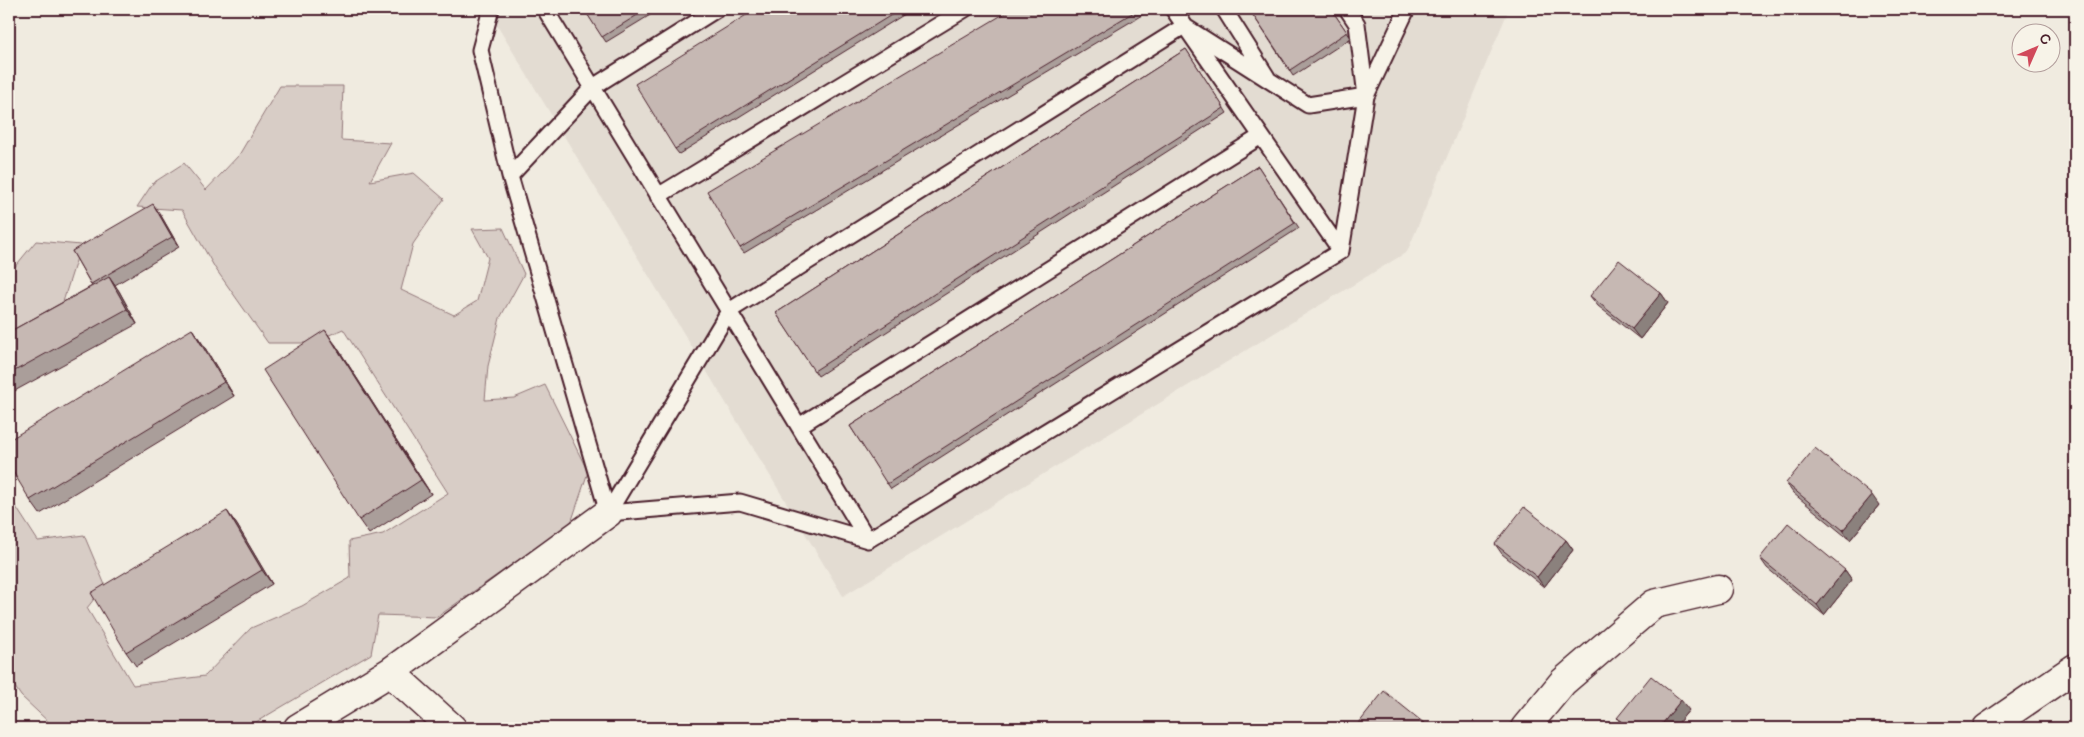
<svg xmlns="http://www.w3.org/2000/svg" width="2084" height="737" font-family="'Balsamiq Sans',sans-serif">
<rect width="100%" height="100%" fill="#f0ebe0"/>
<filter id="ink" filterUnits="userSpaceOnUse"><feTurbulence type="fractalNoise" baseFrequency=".02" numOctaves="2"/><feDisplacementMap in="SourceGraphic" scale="10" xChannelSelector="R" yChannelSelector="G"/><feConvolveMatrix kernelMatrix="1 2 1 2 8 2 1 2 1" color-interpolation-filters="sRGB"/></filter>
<g filter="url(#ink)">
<path fill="#e3dcd2" d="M487,9H1509L1407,252L843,596Z"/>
<path fill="#d8cdc6" stroke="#917678" d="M280,86H343L341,140L391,143L370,181L414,173L444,199L413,244L401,290L454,315L477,301L488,258L472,229L503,228L524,274L500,318L488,366L485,400L514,398L545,385L588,472L571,523L437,617L378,615L371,654L246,728H55L21,696L9,678V496L38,541L84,535L105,585L87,608L133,685L205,676L251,628L302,606L350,578L349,541L383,534L448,493L343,329L311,343H268L215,268L182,210L137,207L153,183L184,163L206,190L239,155Z
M36,241L81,245L62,305L9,334V274Z"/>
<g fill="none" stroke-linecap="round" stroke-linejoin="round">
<g stroke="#4a1f2b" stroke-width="19">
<path id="service" d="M491,9L480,50L510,176
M545,9L868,540
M1173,9L1341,251
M1224,9L1267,77
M1184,26L1308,105L1366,96L1357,24L1347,9
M658,196L965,9
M799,426L1261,136
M608,513L740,502L868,540L1341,251L1366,96L1407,9
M608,513L729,311L1184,26
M608,513L510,176L593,87L717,9"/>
</g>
<g stroke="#4a1f2b" stroke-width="31">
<path id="minor" d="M390,672L452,728
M298,728L390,672L608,513
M1525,728L1563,682L1654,604L1718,589
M1987,728L2075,668"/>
</g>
<use href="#service" stroke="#f7f3e8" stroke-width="15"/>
<use href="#minor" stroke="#f7f3e8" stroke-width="28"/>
</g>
<path fill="#aa9e9a" stroke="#4a1f2b" d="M584,9H660L606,42Z
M756,9H913L679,154L675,149Z
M1012,9H1152L744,253L740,248Z
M1249,9H1331L1351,38L1293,76Z
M1186,49L1227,113L818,376L776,313Z
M1258,166L1299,228L891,489L850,426Z
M160,214L179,247L115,285L119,291L137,324L9,394V332L92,286L72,251Z
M1661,293L1668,303L1640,339L1598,306L1590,296Z
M192,329L202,343L234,396L40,514L30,500Z
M335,344L431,494L369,534L359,520Z
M1786,483L1879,505L1850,540L1793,493Z
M227,511L237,525L272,584L136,666L126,652Z
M1566,540L1573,550L1544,587L1502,554L1495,544Z
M1760,558L1845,570L1852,580L1824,615L1767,568Z
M1689,710L1674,728H1624L1617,718Z"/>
<path fill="#8b817d" stroke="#4a1f2b" d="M153,204L160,214L179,247L172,237Z
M109,277L119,291L137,324L127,309Z
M1661,293L1668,303L1640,339L1632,329Z
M192,329L202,343L234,396L224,382Z
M325,330L335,344L431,494L421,480Z
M1872,495L1879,505L1850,540L1843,530Z
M227,511L237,525L272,584L262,570Z
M1566,540L1573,550L1544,587L1537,577Z
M1845,570L1852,580L1824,615L1817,605Z
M1681,700L1689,710L1674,728H1659Z"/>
<path fill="#c6b8b3" stroke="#4a1f2b" d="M584,9H647L602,37Z
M756,9H901L675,149L635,84Z
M1012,9H1139L740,248L707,191Z
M1249,9H1331L1347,32L1290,70Z
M1186,49L1224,108L814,371L776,313Z
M1258,166L1295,223L887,484L850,426Z
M153,204L172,237L91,284L72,251Z
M1619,260L1661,293L1632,329L1590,296Z
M109,277L127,309L9,374V332Z
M192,329L224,382L30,500L9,465V440Z
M325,330L421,480L359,520L263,370Z
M1815,448L1872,495L1843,530L1786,483Z
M1524,507L1566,540L1537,577L1495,544Z
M227,511L262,570L126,652L91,593Z
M1788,523L1845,570L1817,605L1760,558Z
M1651,676L1681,700L1659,728H1629L1617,718Z
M1384,691L1430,728H1355Z"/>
</g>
<rect width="2084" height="737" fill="none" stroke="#f7f3e8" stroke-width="30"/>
<rect x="15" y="15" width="2054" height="707" fill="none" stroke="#4a1f2b" stroke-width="2" filter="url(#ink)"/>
<g transform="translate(2036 48) rotate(45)"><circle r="24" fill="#f7f3e8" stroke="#b29e9c"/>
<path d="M0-4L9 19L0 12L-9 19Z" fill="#d1495b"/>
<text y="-8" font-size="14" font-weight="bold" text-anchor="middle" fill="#4a1f2b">С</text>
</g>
</svg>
